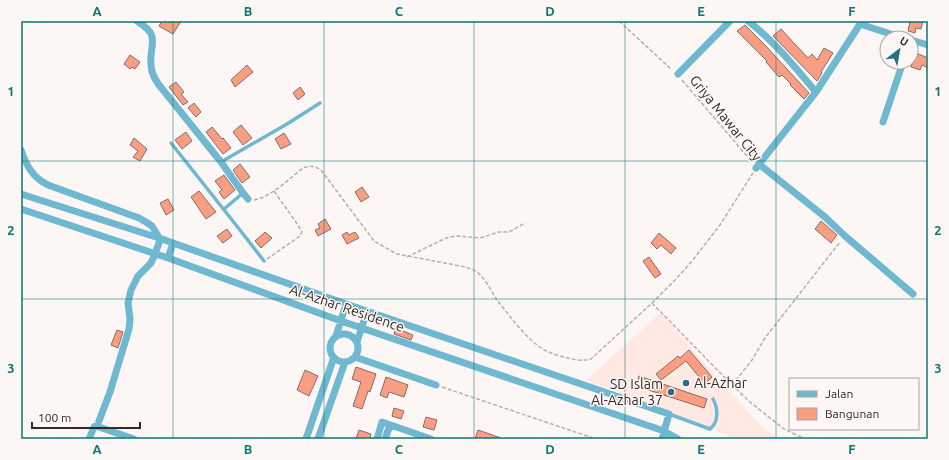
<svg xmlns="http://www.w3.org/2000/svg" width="949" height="460" font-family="Ubuntu,sans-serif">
<rect width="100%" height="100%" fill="#fcf7f5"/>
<path fill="#ffe9e2" d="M660,313L762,427L779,439H737L586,380Z"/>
<path fill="#f99d83" stroke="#856d66" d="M162,21H181L173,34L159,26Z
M910,21H923L921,29L916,28L915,33L908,31Z
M745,25L764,44L809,93L804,99L790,85L791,84L782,75L779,77L766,62L767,61L737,31Z
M781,29L808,58L812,54L817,60L824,48L833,53L821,72L822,73L817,81L773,36Z
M916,53L928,58V68L922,65L920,70L911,67Z
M130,55L140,62L135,69L132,67L130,69L124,64Z
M247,65L253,72L235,87L231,80Z
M176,82L184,92L181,94L188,102L183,105L169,87Z
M300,87L305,94L298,100L293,93Z
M194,103L201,112L196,117L188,108Z
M241,125L252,138L243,145L233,132Z
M212,127L222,139L223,138L231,148L223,154L206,132Z
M186,132L192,141L182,149L175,140Z
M284,133L291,144L281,149L275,139Z
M134,138L147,149L140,161L133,157L138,151L130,145Z
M240,164L250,177L242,183L233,170Z
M224,175L235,190L224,199L219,192L222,190L215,181Z
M362,187L369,197L361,202L355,192Z
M199,191L216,212L206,219L191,197Z
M168,199L174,210L166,215L160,203Z
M325,219L331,229L318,236L315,230L320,228L318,224Z
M821,221L837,235L831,243L815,229Z
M227,229L232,236L223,243L217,236Z
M265,232L272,238L261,248L255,241Z
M347,232L349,235L355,232L359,238L347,244L342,235Z
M659,233L676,248L671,254L661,245L657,249L651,243Z
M649,257L661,274L655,278L643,261Z
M396,328L413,335L411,340L394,334Z
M117,330L123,332L118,348L111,345Z
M689,350L712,377L705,384L686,361L661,380L656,374L678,356L680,358Z
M356,367L376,374L370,392L368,391L362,409L353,406L361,382L352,379Z
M305,370L318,376L309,396L297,390Z
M639,376L707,399L704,408L636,386Z
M386,377L408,385L404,397L389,392L387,398L380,395Z
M394,408L404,411L401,419L392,416Z
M426,417L437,420L434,430L423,427Z
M359,430L371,434L370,439H356Z
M478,430L501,438V439H475Z"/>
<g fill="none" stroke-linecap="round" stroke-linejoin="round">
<path stroke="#b6afad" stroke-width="1.5" stroke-dasharray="4 2" stroke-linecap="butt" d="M619,21L672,70
M682,80L752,162
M254,200C271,197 289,179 303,168C310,165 314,166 321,170L374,241L379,244L397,254L466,267C470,269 474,270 477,272C485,278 492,292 497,300C509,315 526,339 543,349C549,353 557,355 564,357C572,359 582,362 591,359L652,303L675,280L692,261L720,225L753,173
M407,257L446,238L456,236L480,238L499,232H509L525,223
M267,259L300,236L302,232L298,225L274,191
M652,303L732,385L750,402L784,429L805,439
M732,385L752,360L765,338L840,242
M442,387L596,439"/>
<path stroke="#70b7d0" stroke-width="3.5" d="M171,143L236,225L264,261
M221,162L287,124L320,103
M224,209L243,193
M669,414L710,429C719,422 718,408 713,399"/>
<path stroke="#70b7d0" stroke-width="7" d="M137,21C162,37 149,42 151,65C151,73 155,79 159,85L221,162L243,193L248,199
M748,21C774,41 795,67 816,92
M860,24L903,38
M911,40L928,45
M678,74L730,21
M883,122L903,62
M21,150C26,165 33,178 48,185L139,218L146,222L152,226L157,234L160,240L155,254L151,263L138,276L131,290L128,303L130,319L129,329L110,392L99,421
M759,164L825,217L845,236L913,294
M756,168L816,92L862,21
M21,194L159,238L346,304L669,414L662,439
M21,209L168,258L341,321L664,431L678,439
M168,258L173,243
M330 348a14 14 0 1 1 28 0a14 14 0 1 1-28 0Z
M336,336L346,304
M357,342L367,311
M355,357L436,385
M89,439L94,427L96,426L134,439
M306,439L334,357
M318,439L345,362
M377,439L382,422L431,439
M385,439L390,425"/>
</g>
<path fill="none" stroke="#0f766e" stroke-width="1" stroke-opacity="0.55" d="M173,21V439M324,21V439M474,21V439M625,21V439M776,21V439M21,161H928M21,299H928"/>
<g fill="#2d6d82" stroke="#fcf7f5" stroke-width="1.5">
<circle cx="686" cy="383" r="4"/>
<circle cx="671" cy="392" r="4"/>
</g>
<g text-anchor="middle" stroke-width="3" stroke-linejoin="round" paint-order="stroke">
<g font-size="14" fill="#332926" stroke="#fcf7f5">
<text transform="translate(726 118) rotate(51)" y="5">Griya Mawar City</text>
<text transform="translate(347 308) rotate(19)" y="5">Al-Azhar Residence</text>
</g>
<g font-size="14" fill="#332926" stroke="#fcf7f5" text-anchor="start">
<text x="694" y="388">Al-Azhar</text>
<text x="663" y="389" text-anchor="end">SD Islam<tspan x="663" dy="16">Al-Azhar 37</tspan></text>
</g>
</g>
<rect width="949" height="460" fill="none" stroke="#fcf7f5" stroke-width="44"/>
<rect x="789" y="378" width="130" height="52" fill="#fcf7f5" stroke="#aca5a2"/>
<rect x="797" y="391" width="20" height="6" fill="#70b7d0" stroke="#aca5a2"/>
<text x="825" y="398" font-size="12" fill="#332926">Jalan</text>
<rect x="797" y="408" width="20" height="12" fill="#f99d83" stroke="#aca5a2"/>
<text x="825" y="418" font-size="12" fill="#332926">Bangunan</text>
<g transform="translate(899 50) rotate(31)"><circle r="19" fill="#fcf7f5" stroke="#aca5a2"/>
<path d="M0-3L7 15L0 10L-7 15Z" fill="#2d6d82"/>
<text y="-6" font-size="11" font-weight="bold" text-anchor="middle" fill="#332926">U</text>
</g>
<path d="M32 422v6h108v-6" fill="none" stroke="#332926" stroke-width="2"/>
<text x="38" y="422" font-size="12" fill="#332926" stroke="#fcf7f5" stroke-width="3" paint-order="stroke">100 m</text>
<rect x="22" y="22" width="905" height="416" fill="none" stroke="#0f766e" stroke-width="1.5"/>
<g font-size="13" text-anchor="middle" font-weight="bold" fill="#0f766e">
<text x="97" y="16">A</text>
<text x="248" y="16">B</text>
<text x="399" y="16">C</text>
<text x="550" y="16">D</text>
<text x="701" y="16">E</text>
<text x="852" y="16">F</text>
<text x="11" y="96">1</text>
<text x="938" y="96">1</text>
<text x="11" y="235">2</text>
<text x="938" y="235">2</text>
<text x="11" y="373">3</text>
<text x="938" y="373">3</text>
<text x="97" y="454">A</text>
<text x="248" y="454">B</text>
<text x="399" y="454">C</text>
<text x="550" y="454">D</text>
<text x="701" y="454">E</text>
<text x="852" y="454">F</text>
</g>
</svg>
